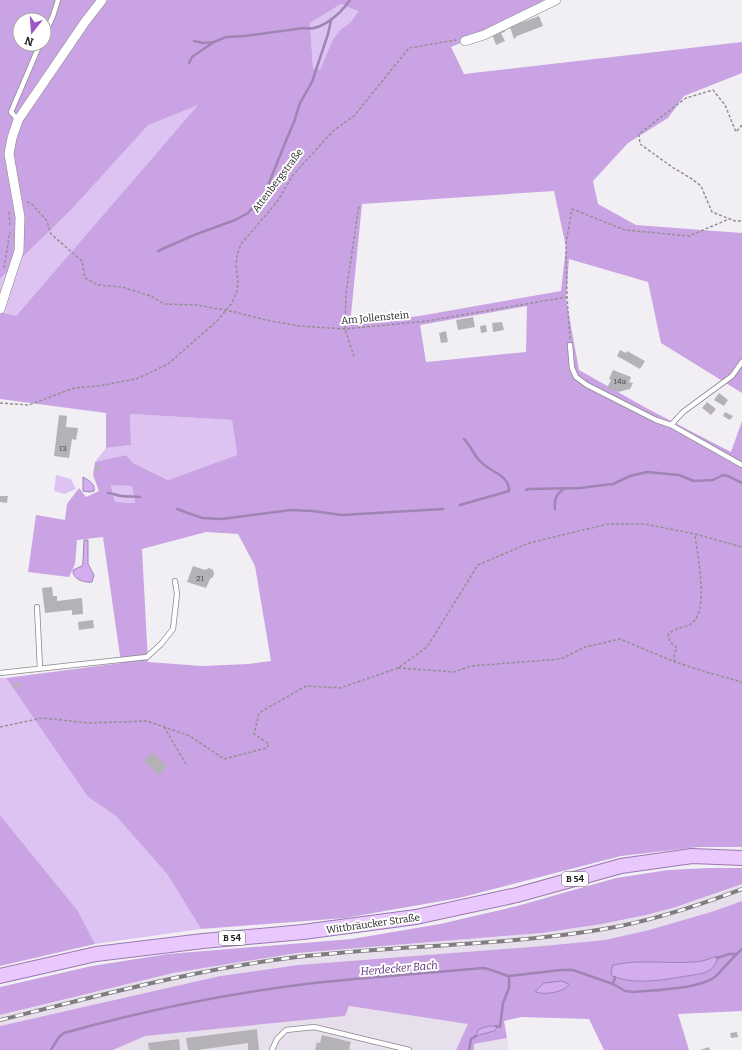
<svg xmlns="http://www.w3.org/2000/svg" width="742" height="1050" font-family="Bitter,serif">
<rect width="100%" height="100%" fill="#f2eff4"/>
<path fill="#e7e0ec" d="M742,884V901L711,912L649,930L605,940L543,946L298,965L220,976L0,1026V1015L173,973L297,953L542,933L602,924L646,915L676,907Z
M349,1006L469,1024L456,1050H113L144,1036L345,1016Z
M507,1038L509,1050H474V1044Z"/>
<path fill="#ddc3f1" d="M341,4L358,10L350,23L341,29L333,39L320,71L313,68L310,23Z
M199,104L16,316L0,312V279L70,211L148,124Z
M130,414L232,420L237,455L168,480L133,463L126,455L95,462L106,448L131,445Z
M56,475L71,479L76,489L65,494L54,491Z
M111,484L132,486L135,503L115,502Z
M0,678H6L88,797L116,816L167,874L201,929L95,944L78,911L0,815Z"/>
<path fill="#c9a3e3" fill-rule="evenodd" d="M0,0H543L545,7L451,47L464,74L742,42V73L684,96L668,118L628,143L593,181L598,204L636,225L742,233V393L661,343L648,282L569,259L566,299L579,370L648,409L731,452L742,421V847H699L621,856L459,898L345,918L201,929L167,874L116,816L88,797L6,678L121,663L103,537L77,540L75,564L69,577L28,572L36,515L65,520L67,504L79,488L86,497L99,491L93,475L95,462L126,455L133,463L168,480L237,455L232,420L130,414L131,445L106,448V413L0,399V312L16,316L198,105L148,125L70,211L0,279ZM341,4L358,11L350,23L341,29L333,39L320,70L313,68L310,23ZM20,20H44V44H20ZM554,191L566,247L561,291L419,316L350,325L362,204ZM527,306L526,352L426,362L420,325ZM111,485L132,486L135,503L115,502ZM206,532L238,534L255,566L271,661L248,664L202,666L148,662L142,549Z
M0,815L78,911L95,944L0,966Z
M709,868H742V884L676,907L646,915L602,924L542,933L297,953L173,973L0,1015V987L92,966L168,954L352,939L440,924L517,906L616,878L668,870Z
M742,901V1011L678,1014L689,1050H604L589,1019L521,1017L504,1021L507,1038L474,1044V1050H456L468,1024L349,1006L345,1016L145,1036L113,1050H0V1026L220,976L298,965L543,946L605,940L649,930L711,912Z"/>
<path fill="#d4adef" stroke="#a084b3" d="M83,477C88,480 96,484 94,491L90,492L83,491Z
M84,540H88V564L94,575L92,582C84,583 72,579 73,570L82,566L83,563Z
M717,956C718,962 713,969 708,971C704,974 697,974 693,975C668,979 636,986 612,976L611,971L613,965C640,959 666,964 693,962C702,962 709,959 717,956Z
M561,981L569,984C564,993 544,995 535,992L544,983Z
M489,1026H496L497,1028L494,1031L476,1036L478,1030L482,1028Z"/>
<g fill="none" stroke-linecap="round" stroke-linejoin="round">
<path stroke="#a084b3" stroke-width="2.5" d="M194,41L203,43L214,42
M189,63L192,57L214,42L226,37L244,36L304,28C321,32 341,13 350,0
M158,251L194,235L235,220L248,213L265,193L285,143L294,122L300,103L312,82L328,34L331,20
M526,490L529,489L580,488L604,485L613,484L630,476L647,472L679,475L694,481L713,480L723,475L728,476L742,483
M108,493C113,493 117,496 122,496C128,497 133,496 140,497
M460,505L509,491C510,475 490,472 481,462C474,456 471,446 464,439
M177,509L202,518L222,519L291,510L312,511L342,515L443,509
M555,509C554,500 556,494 564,489
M717,958L729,954H736
M613,984L615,977
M496,1026L500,1027L503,1003L509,988V976
M51,1050L59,1037L64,1033C146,1010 230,993 314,983C370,977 427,973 483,968C492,969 500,974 509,976L561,970H573L613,984L625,991L634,992C655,990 701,989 716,976C725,967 733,957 742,949
M469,1050L471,1039L476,1036"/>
</g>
<path fill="#b5b2b7" d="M539,16L543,26L517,36L514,39L510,27Z
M504,29L505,32L501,33L505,41L496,45L492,34Z
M473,317L475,327L458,330L456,320Z
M502,322L504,330L493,332L492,323Z
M486,325L487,332L481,333L480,326Z
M446,331L448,342L441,343L439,333Z
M620,350L626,353L627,351L645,361L640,369L617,356Z
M613,370L631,377L629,382L633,383L630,389L618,392L607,388L611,380L609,379Z
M719,393L728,400L724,406L714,400Z
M707,402L716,409L711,415L702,408Z
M725,412L733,416L730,420L723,416Z
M59,415L67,416L66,427L78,428L76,440L72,439L69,458L54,456Z
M100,466V470L95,471L94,467Z
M0,496H8L7,503L0,502Z
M193,566L205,570L209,568L213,570L214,573L213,577L210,579L206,588L187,582Z
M52,587L53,596H57V601L82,598L83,614L72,615V610L45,613L42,588Z
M93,620L94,628L79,630L78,622Z
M20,683L21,687H13V684Z
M152,752L167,766L159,775L144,761Z
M257,1029L259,1050H248V1043L198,1050H188L186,1038Z
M737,1032L738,1037L731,1038L730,1033Z
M322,1035L351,1042L349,1049L352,1050H315L317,1042L320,1043Z
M179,1039L180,1050H149L148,1043Z
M709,1047L710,1050H700Z"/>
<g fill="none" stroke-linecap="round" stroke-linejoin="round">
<g stroke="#8a888c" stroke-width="6">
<path id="lane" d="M44,35L53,16L58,0
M18,120L11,112L40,44
M570,345L572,368L576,377L587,385L656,420L671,425L742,465
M671,425L683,412L732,376L742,362
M37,607L40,668
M0,673L147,657L161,644L173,629L177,594L175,581
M272,1050L277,1039L286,1030L314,1027L409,1050"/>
</g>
<g stroke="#8a888c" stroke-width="10">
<path id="street" d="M465,41L484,35L556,0
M0,309L19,251L20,217L9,154L12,138L18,120L85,22L102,0"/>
</g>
<g stroke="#9b77b2" stroke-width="16">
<path id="primary" d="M0,976L96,954L203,941L303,932L416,917L517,895L621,866L692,856L742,858"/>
</g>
<path stroke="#939094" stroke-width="1.5" stroke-dasharray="3 2" stroke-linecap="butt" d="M742,125L736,132L725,105L713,90L686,98L639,134L640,144L672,167L692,179L701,186L712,212L735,221H742
M27,202L31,203L47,221L51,234L82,261L85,278L98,285L122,287L151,296L164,304L197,305L235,312L266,320L299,326L345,329L427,321L567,297
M9,212L10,226
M4,268L10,232
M570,339L567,297L566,243L572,209L625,230L689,236L729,219
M354,357L345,329L346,293L359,205
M0,403L29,405L74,388L98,386L136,379L168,364L218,320L232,303L237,291L238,282L236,266L237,255L241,244L277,202L293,175L333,131L354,116L409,48L456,40
M675,662L674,654L677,648L670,642L668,635C676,625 688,630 695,620C708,603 697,555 695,534
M398,668L454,672L471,666L561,659L585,647L620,639L675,662L706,672L742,682
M0,727L42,718L89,723L147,721L190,736L224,759L267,748L269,744L254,734L259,713L306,686L340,688L398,668L427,647L478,565L529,543L608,524H645L695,534L742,547
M164,727L186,764"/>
<use href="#lane" stroke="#fff" stroke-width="4.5"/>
<use href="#street" stroke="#fff" stroke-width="9"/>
<use href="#primary" stroke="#e9c8fe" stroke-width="14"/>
<g stroke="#7f7d80" stroke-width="4">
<path id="rail" d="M0,1020C98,996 196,969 297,957C399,945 503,946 604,929C651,921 697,906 742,889"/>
</g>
<use href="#rail" stroke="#fff" stroke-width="2.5" stroke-dasharray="8" stroke-linecap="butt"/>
</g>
<g text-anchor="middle" stroke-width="4" stroke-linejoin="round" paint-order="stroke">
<g font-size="8" fill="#49484a">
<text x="620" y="384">14a</text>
<text x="63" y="451">13</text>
<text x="200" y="581">21</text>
</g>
<g fill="#fff" stroke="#666667" stroke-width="1">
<rect x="562" y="872" width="26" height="14" rx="3"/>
<rect x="219" y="931" width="26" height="14" rx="3"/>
</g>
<g font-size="9" font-weight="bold" fill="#252426">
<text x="575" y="882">B 54</text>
<text x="232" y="941">B 54</text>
</g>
<g font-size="10" fill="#252426" stroke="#fff">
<text transform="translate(277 180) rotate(-53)" y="4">Attenbergstraße</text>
<text transform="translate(375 317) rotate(-5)" y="4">Am Jollenstein</text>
<text transform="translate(373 923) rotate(-8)" y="4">Wittbräucker Straße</text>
</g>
<g font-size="11" font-style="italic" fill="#5f2f7b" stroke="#fff">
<text transform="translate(399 968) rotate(-5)" y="4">Herdecker Bach</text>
</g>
</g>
<g transform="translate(32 32) rotate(197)"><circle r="19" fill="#ffffff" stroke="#a8a7a8"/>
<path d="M0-3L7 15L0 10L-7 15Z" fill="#9d55c8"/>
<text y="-6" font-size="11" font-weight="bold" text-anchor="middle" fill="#252426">N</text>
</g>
</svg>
